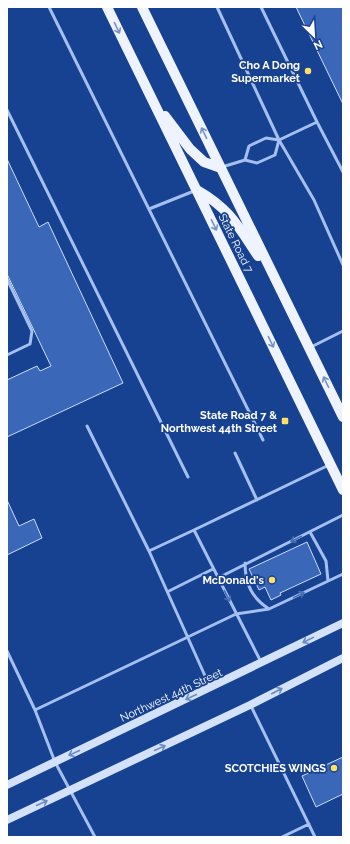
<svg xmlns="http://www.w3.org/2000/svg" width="350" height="844" font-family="Raleway,sans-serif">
<rect width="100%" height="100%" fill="#174191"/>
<path fill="#3b67b8" stroke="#ccddfb" d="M296,7H343V104Z
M7,159L39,227L48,222L123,383L7,437V380L37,366L40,371L51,366L7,274Z
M7,500L19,526L34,519L42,538L7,555Z
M307,542L321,574L280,593L281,595L271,600L265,587L259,590L249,569Z
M343,757V794L316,807L302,776Z"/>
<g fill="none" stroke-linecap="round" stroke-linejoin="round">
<path stroke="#a5c0f0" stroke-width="3" d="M49,7L263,440
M217,7L279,140
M261,7L317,122
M7,110L188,477
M245,160L249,146L266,138L279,140L314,200L343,265
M222,167L245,160L257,163L275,155L279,140L317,122L343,172
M149,209L194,191
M7,279L32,331L30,344L7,355
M311,347L343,331
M87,426L149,551
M235,453L257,500
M194,530L149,551L210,687
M310,532L326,561L328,581
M245,563C245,584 252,598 269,609
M218,578L343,515
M169,591L213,569
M7,651L35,710
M261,662L194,530L329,465
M251,706L315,837
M95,837L55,762L35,710L236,614L269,609L343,574
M282,837L309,824"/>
<path stroke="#d3e1fb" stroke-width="8" d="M7,785L343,623
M7,820L250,705L343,658"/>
<path stroke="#eef3ff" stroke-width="10" d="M107,7L343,490
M142,7L343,417
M165,116L190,149L204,162L221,168
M197,190C230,209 238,226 258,256"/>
</g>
<defs><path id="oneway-shaft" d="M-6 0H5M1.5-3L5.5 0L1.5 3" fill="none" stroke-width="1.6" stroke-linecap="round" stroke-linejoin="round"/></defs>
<g stroke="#7891c2">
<use href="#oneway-shaft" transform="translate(117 28) rotate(64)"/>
<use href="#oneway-shaft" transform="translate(204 133) rotate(-116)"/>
<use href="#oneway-shaft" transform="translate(214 225) rotate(64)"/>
<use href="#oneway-shaft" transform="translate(271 342) rotate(64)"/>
<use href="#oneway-shaft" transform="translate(326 382) rotate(-116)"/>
</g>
<g stroke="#496db2">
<use href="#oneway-shaft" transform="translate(296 539) rotate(154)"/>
<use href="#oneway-shaft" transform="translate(299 595) rotate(-26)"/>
<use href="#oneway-shaft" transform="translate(227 596) rotate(63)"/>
</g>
<g stroke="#6c89c1">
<use href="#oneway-shaft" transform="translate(308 640) rotate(154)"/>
<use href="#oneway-shaft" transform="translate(277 691) rotate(-27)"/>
<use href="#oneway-shaft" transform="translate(191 697) rotate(155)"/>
<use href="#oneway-shaft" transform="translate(160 748) rotate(-25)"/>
<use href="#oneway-shaft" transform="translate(74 753) rotate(155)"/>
<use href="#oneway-shaft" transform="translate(42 803) rotate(-25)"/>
</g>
<g fill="#ffe064" stroke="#174191" stroke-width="1.5">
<circle cx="308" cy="71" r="4"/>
<rect x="281" y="417" width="8" height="8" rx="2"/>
<circle cx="272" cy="580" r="4"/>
<circle cx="334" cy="768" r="4"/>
</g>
<g text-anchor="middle" stroke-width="3.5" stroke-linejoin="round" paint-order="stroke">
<g font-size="11" font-weight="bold" fill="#fff" stroke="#174191" text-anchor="end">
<text x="300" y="69">Cho A Dong<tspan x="300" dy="13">Supermarket</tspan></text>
<text x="277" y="419">State Road 7 &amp;<tspan x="277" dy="13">Northwest 44th Street</tspan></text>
<text x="264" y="584">McDonald's</text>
<text x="326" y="772">SCOTCHIES WINGS</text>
</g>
<g font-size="11" fill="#fff" stroke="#174191">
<text transform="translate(236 243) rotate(64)" y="4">State Road 7</text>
<text transform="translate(171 695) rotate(-25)" y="4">Northwest 44th Street</text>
</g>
</g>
<rect width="350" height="844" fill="none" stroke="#ffffff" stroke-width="16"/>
<g transform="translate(314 36) rotate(155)" stroke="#174191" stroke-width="3" paint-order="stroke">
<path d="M0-3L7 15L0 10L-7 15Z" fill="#ffffff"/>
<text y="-6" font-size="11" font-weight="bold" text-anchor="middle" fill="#ffffff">N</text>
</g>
</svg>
